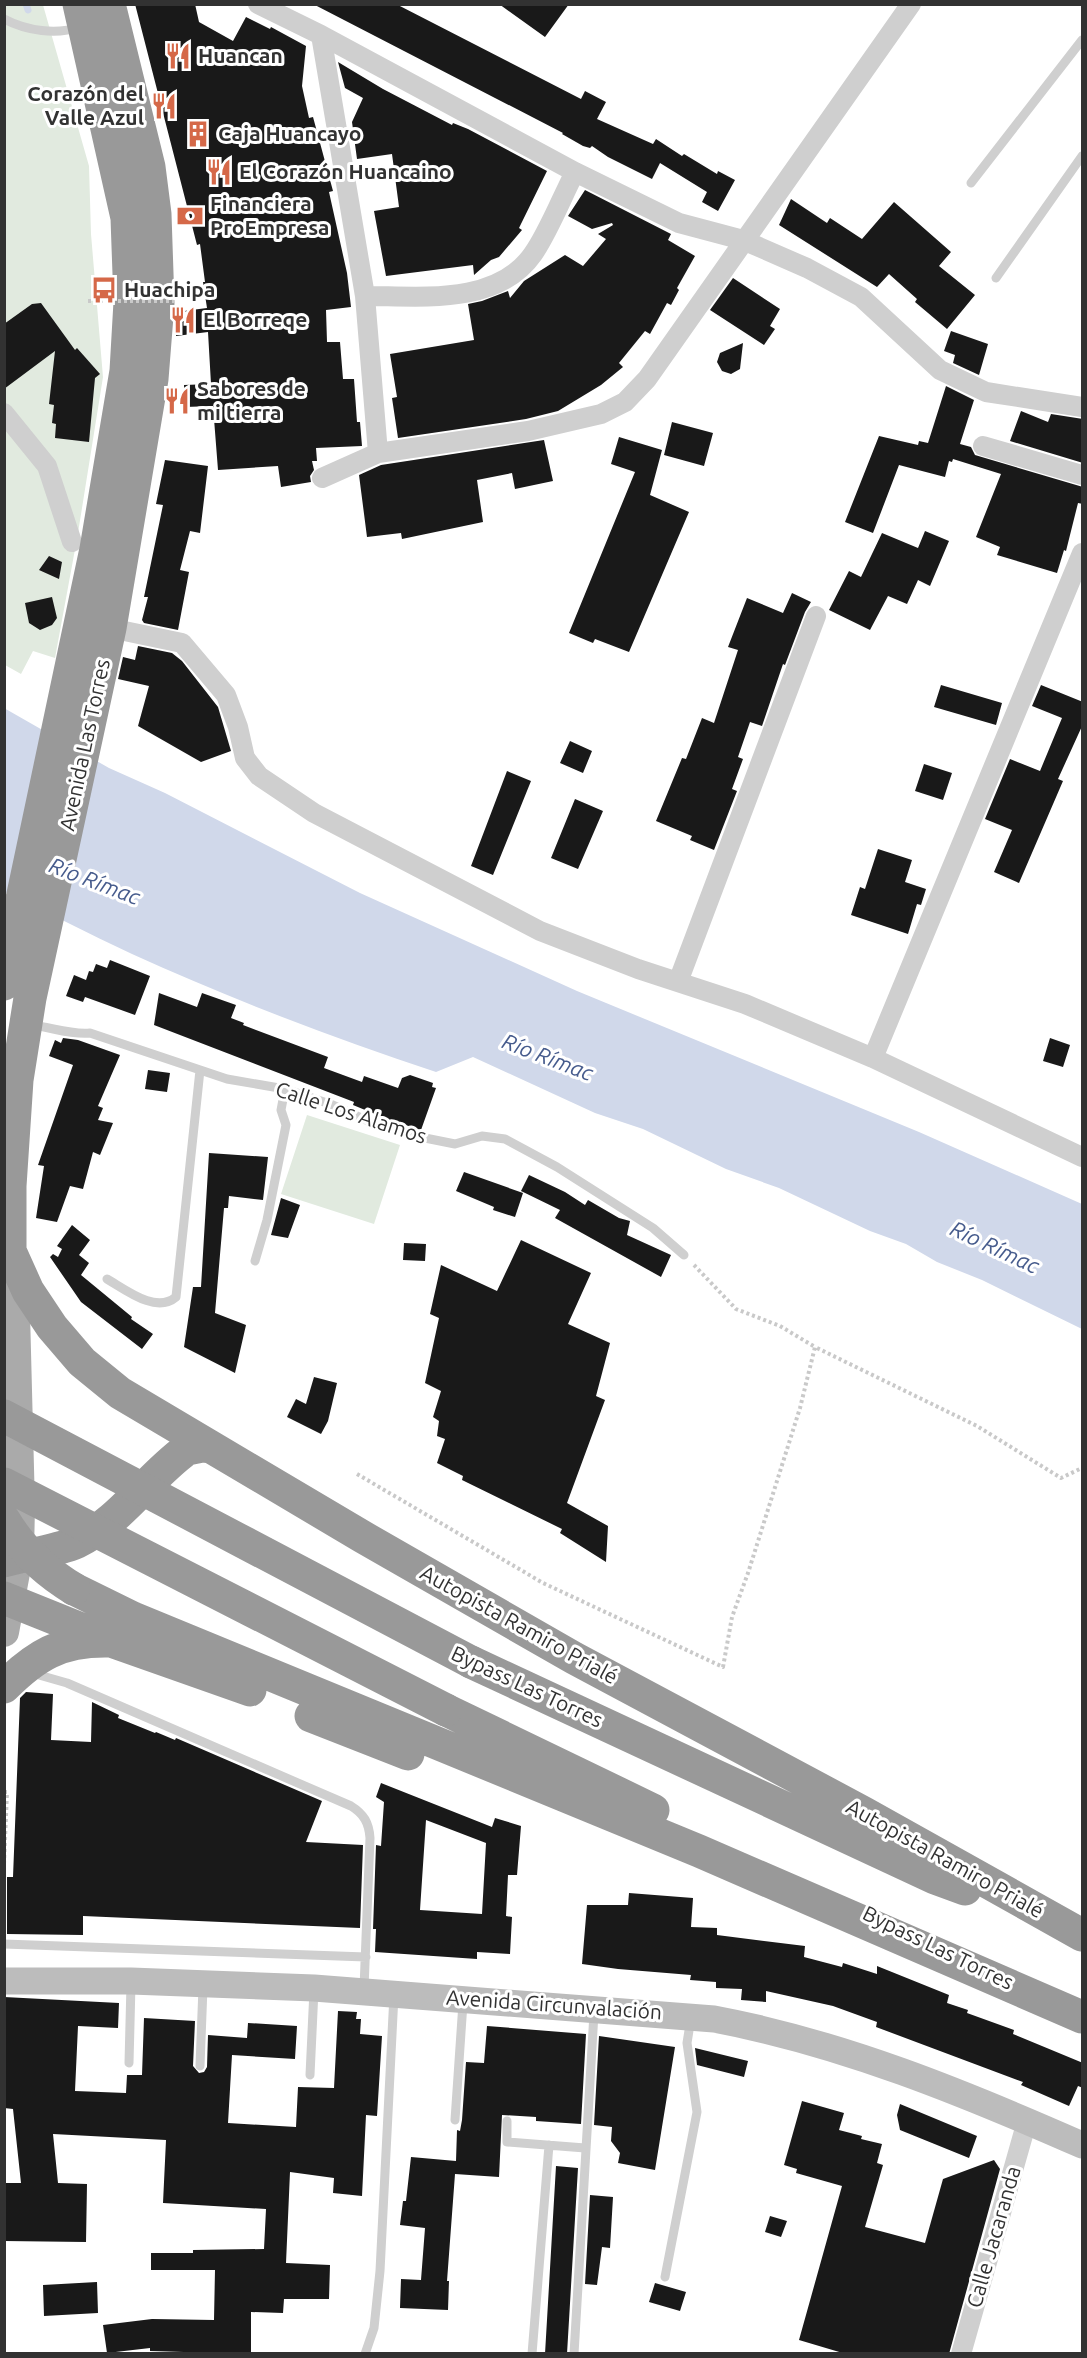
<svg xmlns="http://www.w3.org/2000/svg" width="1087" height="2358" font-family="Ubuntu,sans-serif">
<rect width="100%" height="100%" fill="#fff"/>
<path fill="#e1eadf" d="M5,5H43L89,166L91,234L103,377L78,533L55,658L33,651L21,674L5,665Z
M307,1115L400,1145L374,1224L281,1194Z"/>
<path fill="#d0d8ea" d="M4,708L109,768L165,793L360,893L577,991L919,1132L1082,1204V1329L982,1280L937,1262L906,1244L870,1231L779,1188L726,1169L643,1129L595,1113L473,1057L436,1072C333,1038 231,999 132,954C89,934 47,912 5,892Z"/>
<g fill="none" stroke-linecap="round" stroke-linejoin="round">
<path stroke="#d0d8ea" stroke-width="7" d="M26,4L28,10"/>
</g>
<path fill="#191919" fill-rule="evenodd" d="M135,4H195L199,22L233,41L246,17L270,29L271,27L306,46L302,86L309,118L313,117L333,191L329,192L347,273L351,307L326,310L327,342H340L343,379H354L357,422H360L362,446L316,448L317,461H312L314,470L310,476L311,482L281,487L278,466L218,470L213,406L185,407L184,385L211,384L208,332L176,336V312L207,308L203,282H205L200,244L197,245Z
M313,4H396L581,99L585,91L606,102L597,119L653,144L656,139L682,156L684,154L717,174L718,171L735,180L718,211L702,202L707,192L660,163L652,179L608,157L592,146L590,148L583,146L562,134L563,133Z
M499,4H569L545,37Z
M338,62L383,89L452,125L453,123L468,129L547,171L519,228L522,230L499,257L491,260L474,275L473,265L386,276L374,211L399,207L392,154L357,159L352,122L363,98L345,88Z
M585,190L671,234L668,240L695,256L677,288L679,290L671,305L667,303L650,334L645,331L619,363L623,367L601,385L558,411L526,419L398,438L392,398L397,397L390,354L474,340L468,304L482,301L508,291L510,298L524,281L565,255L583,266L606,239L598,234L613,225L612,223L592,229L568,216Z
M791,199L827,223L830,218L862,239L894,202L951,252L939,266L975,295L947,329L915,302L917,299L889,274L877,287L779,225Z
M733,278L780,309L770,326L775,329L764,345L710,310Z
M41,303L75,350L77,348L100,374L95,378L89,442L55,438L56,424L52,423L54,405L49,404L55,351L4,389V324L32,304Z
M951,331L988,344L979,375L953,363L955,355L944,351Z
M743,343L740,369L731,374L722,371L717,362L720,353Z
M946,386L974,400L960,444L971,447L975,455L1083,487V504L1078,503L1066,551L1064,550L1057,573L997,555L1000,547L976,537L1001,474L953,459L952,462L949,461L945,477L899,465L873,533L845,522L879,436L918,445L919,441L928,443Z
M1021,411L1048,422L1051,414L1083,419V463L1010,441Z
M672,422L713,433L704,466L664,455Z
M619,437L662,450L650,495L689,512L629,652L595,639L593,643L569,633L635,472L611,464Z
M544,440L553,481L515,489L512,473L477,480L483,522L402,539L401,533L367,537L359,475L381,465Z
M165,460L208,466L200,533L190,531L180,570L189,572L178,630L144,623L142,620L148,597H144L163,505L156,504Z
M925,531L949,541L930,586L918,580L907,604L888,596L870,630L829,610L849,571L861,577L882,533L918,548Z
M49,556L62,562L59,579L39,570Z
M792,593L811,602L805,612L785,665L783,664L762,726L750,722L738,757L743,759L732,789L737,791L714,850L690,840L692,836L656,821L682,758L686,759L702,718L714,723L738,650L728,647L747,598L783,613Z
M52,597L57,618L52,625L40,630L29,623L25,603Z
M138,646L172,653L182,661L218,707L231,751L201,762L138,726L149,686L118,679L123,657L135,660Z
M941,685L1002,703L996,725L934,707Z
M1041,685L1083,702V724L1058,779L1063,781L1019,883L994,872L1012,830L985,819L1010,759L1040,771L1062,718L1032,706Z
M570,741L592,751L583,773L560,763Z
M924,764L952,773L943,800L915,791Z
M507,771L531,781L493,875L471,866Z
M575,799L603,811L578,869L551,858Z
M878,849L912,860L905,882L926,889L921,905L917,904L908,934L851,915L860,887L865,889Z
M110,960L150,976L135,1015L85,997L83,1002L66,996L74,975L86,980L89,971L93,972L96,964L107,968Z
M159,993L197,1007L202,993L236,1005L231,1018L244,1023L243,1025L328,1057L324,1068L362,1082L364,1076L398,1088L402,1078L410,1075L433,1083L432,1087L436,1088L421,1130L387,1119L353,1105L354,1102L154,1025Z
M63,1038L78,1040L120,1055L98,1106L103,1108L98,1120L113,1123L100,1155L93,1152L83,1189L70,1186L57,1222L36,1218L44,1166L38,1165L73,1065L49,1056L55,1040L61,1043Z
M1050,1038L1070,1045L1063,1067L1043,1061Z
M148,1070L170,1073L167,1092L145,1089Z
M209,1153L268,1157L263,1200L229,1196L228,1208H224L215,1313L246,1325L235,1373L184,1347L193,1287H201Z
M464,1172L523,1193L515,1217L493,1210L494,1207L456,1191Z
M529,1175L565,1192L585,1205L588,1200L619,1218L630,1221L627,1235L671,1255L661,1277L555,1218L560,1210L521,1191Z
M281,1198L300,1205L288,1238L271,1235Z
M72,1225L90,1240L79,1255L89,1263L81,1275L132,1317L131,1319L153,1334L142,1349L81,1302L50,1257L53,1254L58,1257L62,1249L57,1246Z
M521,1240L591,1273L568,1324L610,1343L596,1396L605,1400L567,1503L608,1526L606,1562L560,1533L562,1529L462,1480L463,1476L437,1463L445,1439L437,1436L439,1421L433,1417L441,1391L425,1383L439,1318L430,1314L441,1265L497,1291Z
M404,1243L426,1244L425,1261L403,1260Z
M314,1377L337,1383L328,1421L321,1434L287,1417L296,1399L306,1404Z
M26,1692L53,1694L51,1740L91,1742L92,1702L119,1715L118,1718L155,1733L156,1732L175,1740L176,1738L322,1801L306,1842L363,1845L360,1928L83,1916V1935L7,1934V1877H13L20,1698Z
M381,1783L492,1827L495,1818L521,1826L517,1875H508L506,1916L512,1917L510,1954L477,1952V1959L375,1952L376,1929H373L376,1845L381,1846L384,1802L376,1797ZM426,1820L486,1843L482,1914L420,1910Z
M629,1893L693,1898L691,1927L717,1928V1935L805,1946L804,1957L842,1967L843,1963L877,1974V1966L949,1995L947,2003L968,2010L967,2013L1014,2030L1013,2034L1083,2063V2088L1078,2086L1069,2106L1021,2085L1023,2082L876,2027L877,2022L833,2006L766,1991V2002L741,2000L742,1989L716,1988V1982L690,1980L691,1975L618,1969L582,1964L587,1905H628Z
M4,1997L119,2003L118,2028L78,2026L75,2091L126,2093L127,2075H142L144,2018L195,2021L193,2066L199,2073L204,2072L207,2067L208,2035L247,2038L248,2023L297,2026L295,2059L232,2055L228,2123L296,2127L298,2087L334,2088L338,2011L357,2012L356,2019H361L360,2034L382,2036L377,2116L366,2115L362,2196L333,2193L334,2178L290,2172L286,2263L330,2265L329,2299H284L283,2313L251,2312V2354L150,2351V2348L107,2353L103,2325L152,2319L214,2320L215,2270H151V2253H193V2250L264,2249L266,2209L163,2203L166,2140L53,2134L58,2183L87,2184L86,2242L4,2241V2183H21L13,2109L4,2108Z
M487,2026L586,2034L581,2124L536,2121V2117L502,2115L499,2177L455,2174L447,2281H449L448,2310L400,2308L401,2279L421,2280L425,2228L400,2225L403,2201H406L411,2157L456,2161L457,2130L460,2131L462,2120L466,2062L484,2063Z
M599,2036L675,2047L655,2170L618,2163L620,2153L611,2141L612,2127L594,2125Z
M695,2048L748,2061L744,2077L697,2065Z
M802,2101L844,2113L839,2130L862,2136L861,2139L882,2144L877,2163L883,2165L865,2227L925,2243L943,2179L994,2160L1000,2169L949,2354H846L799,2340L842,2186L796,2173L797,2169L784,2165Z
M900,2104L977,2136L969,2158L900,2130L897,2115Z
M556,2166L578,2168L567,2354H545Z
M590,2195L613,2197L610,2248L602,2247L597,2285L585,2284Z
M770,2216L787,2221L781,2237L765,2232Z
M97,2282L98,2313L44,2316L43,2285Z
M655,2283L686,2292L680,2311L649,2302Z"/>
<g fill="none" stroke-linecap="round" stroke-linejoin="round">
<path stroke="#c9c9c9" stroke-width="4" stroke-dasharray="3 3" stroke-linecap="butt" d="M694,1265L736,1309L780,1326L815,1347
M357,1474L543,1583L723,1667L732,1617L748,1573L800,1408L815,1347L977,1426L1061,1478L1082,1468
M4,1792H7L4,1864"/>
<path stroke="#cfcfcf" stroke-width="9" d="M4,19C27,31 56,35 80,27
M971,183L1082,40
M996,278L1082,156
M31,1025C51,1027 70,1035 90,1033L227,1079L285,1089L333,1105L377,1125L425,1138L455,1144L482,1136L505,1139L557,1167L653,1228L684,1255
M255,1261L267,1220L286,1125L281,1110L285,1089
M107,1279C126,1290 156,1314 176,1297L200,1070
M32,1673L67,1683L351,1806C364,1814 369,1823 370,1838L364,1988
M4,1944L366,1957
M129,2063L131,1984
M200,2066L203,1987
M310,2075L314,1990
M455,2120L463,2003
M507,2121V2142L585,2148
M665,2277L697,2112L687,2043L691,2018
M365,2354L374,2328L380,2271L394,1995
M532,2354L549,2145
M574,2354L594,2013"/>
<path stroke="#cfcfcf" stroke-width="20" d="M258,4L321,35L575,172L679,223L743,240L807,268L861,297L940,370L986,392L1082,407
M321,35L365,296L378,453
M365,296C419,296 497,306 533,254C548,233 562,197 575,172
M4,413L47,466L72,542
M983,446L1082,475
M322,478L378,453L528,431L601,414L625,402L647,379L911,4
M110,628L182,643L226,695L238,727L245,758L259,776L314,813L540,931L638,969L745,1004L873,1058L1082,1157
M678,982L816,616
M873,1058L1082,553
M961,2354L1027,2121"/>
<path stroke="#bcbcbc" stroke-width="27" d="M4,1981H131L314,1988L714,2019C842,2043 964,2093 1082,2145"/>
<path stroke="#aaa" stroke-width="30" d="M4,1632L19,1551L20,1507L15,1313L10,1259"/>
<path stroke="#999" stroke-width="33" d="M109,4L149,167L155,214L158,303L152,379L110,628L30,998L17,1080L10,1186V1251L28,1291L52,1327L82,1362L120,1393L363,1537L574,1658L864,1813L1082,1935
M4,984L96,549L126,371L130,302L127,218L79,4
M4,1561C28,1554 54,1552 77,1542C121,1521 148,1477 187,1449L202,1446L210,1447
M74,1589L133,1618L699,1851L1082,2017
M4,1598L111,1641L250,1690
M471,1662L935,1878L965,1889
M4,1687C36,1655 60,1641 105,1641
M446,1710L653,1810
M311,1716L408,1754"/>
<path stroke="#c9c9c9" stroke-width="4" stroke-dasharray="3 3" stroke-linecap="butt" d="M88,301H174"/>
<path stroke="#999" stroke-width="33" d="M4,1416L471,1662
M4,1484L446,1710
M4,1520C22,1550 44,1571 74,1589"/>
</g>
<defs>
<g id="restaurant-bare" transform="scale(2.07)"><path d="M-5-6h1v4h1v-4h1v4h1v-4h1v5L-1.5 .5V6h-2V.5L-5-1ZM5-6V6H3V1.5H1.5Q1.5-4 5-6Z" fill="#d56848" stroke="#fff" stroke-width="2.5" paint-order="stroke"/></g>
<g id="building-bare" transform="scale(2.07)"><path d="M-4-6H4V6H1V3H-1V6H-4ZM-2.5-4.3h1.7v1.8h-1.7ZM.8-4.3h1.7v1.8H.8ZM-2.5-1h1.7V.8h-1.7ZM.8-1h1.7V.8H.8Z" fill="#d56848" stroke="#fff" stroke-width="2.5" paint-order="stroke"/></g>
<g id="bank-bare" transform="scale(2.07)"><path d="M-6-4H6V4H-6ZM0-2.3a2.3 2.3 0 1 0 0 4.6a2.3 2.3 0 1 0 0-4.6Z" fill="#d56848" stroke="#fff" stroke-width="2.5" paint-order="stroke"/></g>
<g id="bus-bare" transform="scale(2.07)"><path d="M-5-6H5V4H4V6H2V4H-2V6H-4V4H-5ZM-3.5-4V0h7V-4ZM-3.5 1.2v1.5H-2V1.2ZM2 1.2v1.5H3.5V1.2Z" fill="#d56848" stroke="#fff" stroke-width="2.5" paint-order="stroke"/></g>
</defs>
<g fill-rule="evenodd">
<use href="#restaurant-bare" x="178" y="56"/>
<use href="#restaurant-bare" x="164" y="106"/>
<use href="#building-bare" x="198" y="134"/>
<use href="#restaurant-bare" x="219" y="172"/>
<use href="#bank-bare" x="190" y="216"/>
<use href="#bus-bare" x="104" y="290"/>
<use href="#restaurant-bare" x="183" y="320"/>
<use href="#restaurant-bare" x="177" y="401"/>
</g>
<g text-anchor="middle" stroke-width="6" stroke-linejoin="round" paint-order="stroke">
<g font-size="21" font-weight="bold" fill="#323232" stroke="#fff" text-anchor="start">
<text x="198" y="63">Huancan</text>
<text x="144" y="101" text-anchor="end">Corazón del<tspan x="144" dy="24">Valle Azul</tspan></text>
<text x="218" y="141">Caja Huancayo</text>
<text x="239" y="179">El Corazón Huancaino</text>
<text x="210" y="211">Financiera<tspan x="210" dy="24">ProEmpresa</tspan></text>
<text x="124" y="297">Huachipa</text>
<text x="203" y="327">El Borreqe</text>
<text x="197" y="396">Sabores de<tspan x="197" dy="24">mi tierra</tspan></text>
</g>
<g font-size="21" fill="#323232" stroke="#fff">
<text transform="translate(85 745) rotate(-78)" y="7">Avenida Las Torres</text>
<text transform="translate(351 1113) rotate(18)" y="7">Calle Los Alamos</text>
<text transform="translate(519 1625) rotate(29)" y="7">Autopista Ramiro Prialé</text>
<text transform="translate(527 1687) rotate(25)" y="7">Bypass Las Torres</text>
<text transform="translate(945 1859) rotate(29)" y="7">Autopista Ramiro Prialé</text>
<text transform="translate(938 1948) rotate(26)" y="7">Bypass Las Torres</text>
<text transform="translate(554 2005) rotate(4)" y="7">Avenida Circunvalación</text>
<text transform="translate(994 2237) rotate(-74)" y="7">Calle Jacaranda</text>
</g>
<g font-size="22" font-style="italic" fill="#475c8d" stroke="#fff">
<text transform="translate(95 881) rotate(21)" y="8">Río Rímac</text>
<text transform="translate(548 1057) rotate(21)" y="8">Río Rímac</text>
<text transform="translate(995 1247) rotate(25)" y="8">Río Rímac</text>
</g>
</g>
<rect width="1087" height="2358" fill="none" stroke="#323232" stroke-width="12"/>
</svg>
